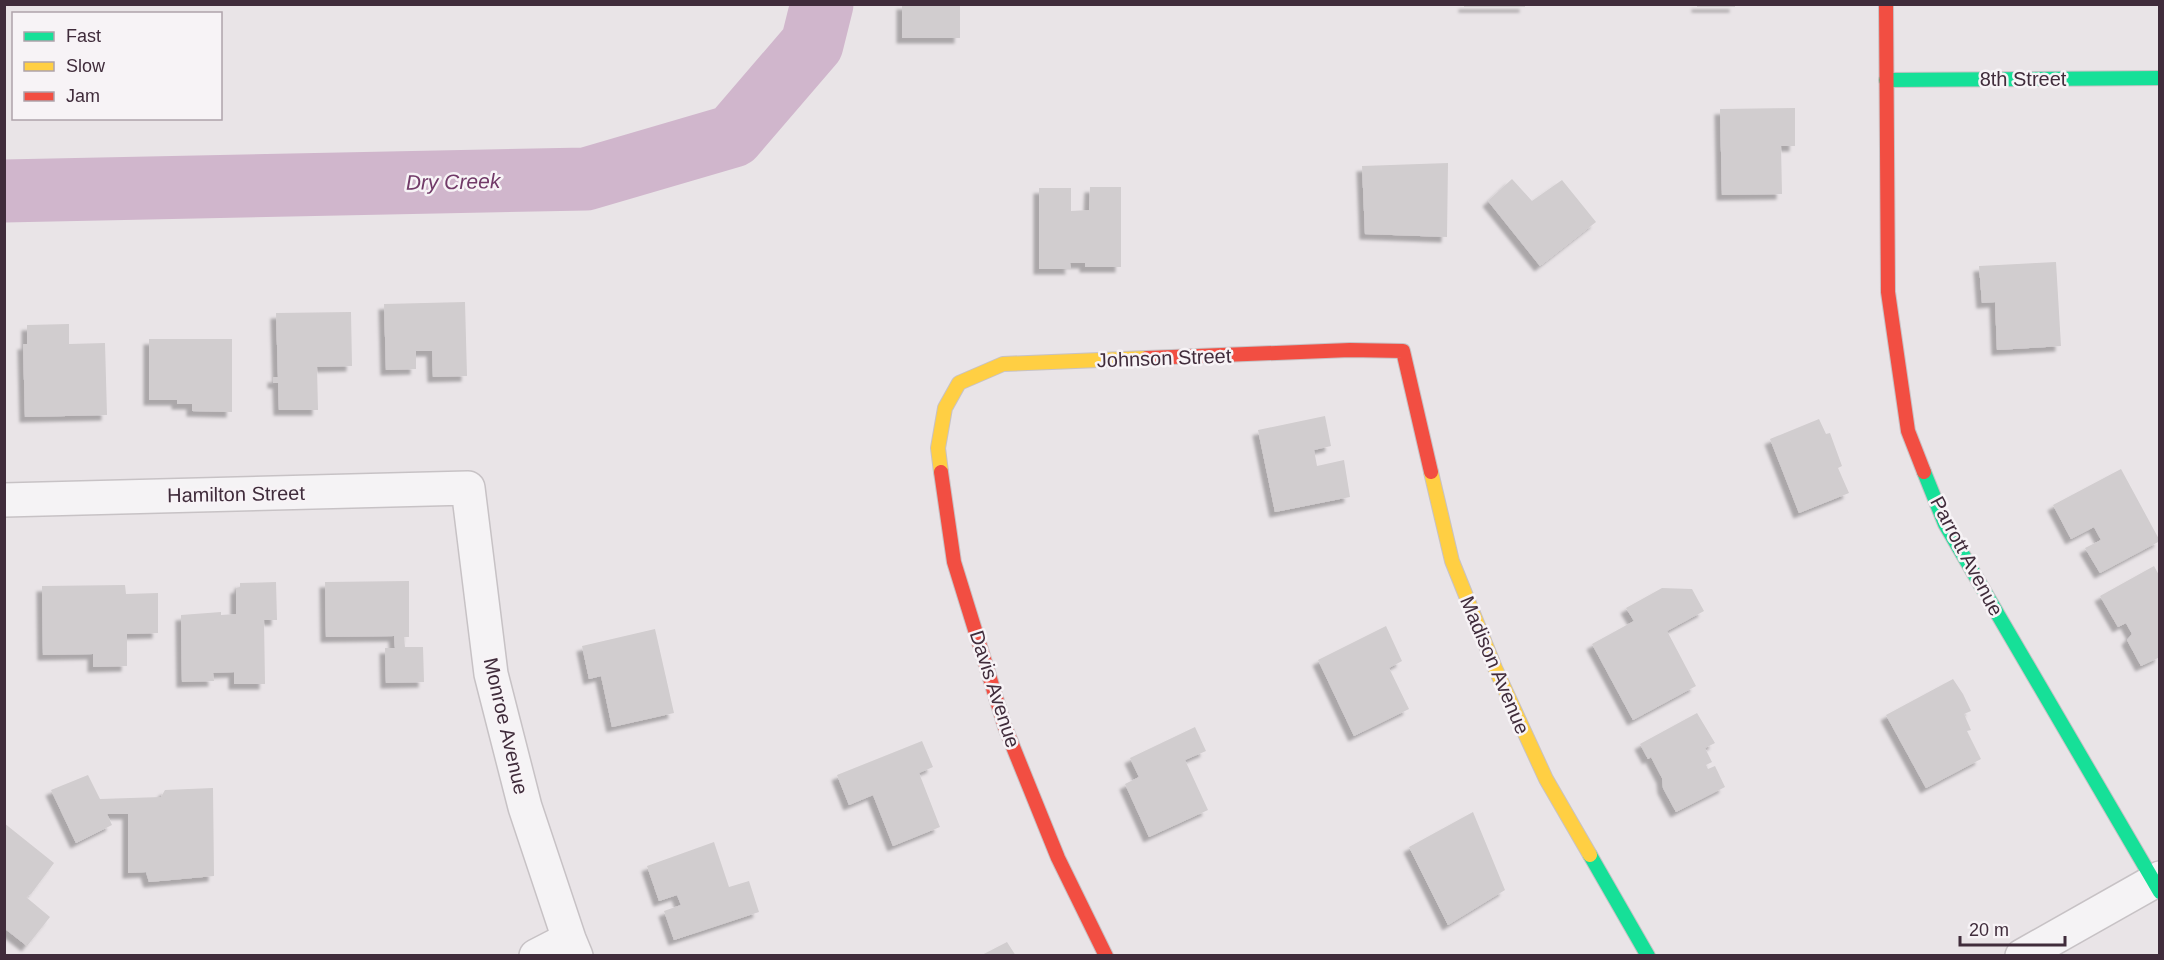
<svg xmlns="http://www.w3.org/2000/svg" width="2164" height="960" font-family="Arial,sans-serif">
<defs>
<filter id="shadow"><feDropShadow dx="-5.5" dy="5.5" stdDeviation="1.5" flood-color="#0004"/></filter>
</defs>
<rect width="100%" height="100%" fill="#e9e4e7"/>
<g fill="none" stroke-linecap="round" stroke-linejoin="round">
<path stroke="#d0b6cc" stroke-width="63" d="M4,191L586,179L733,136L812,44L822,4"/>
</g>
<path fill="#d1cdcf" filter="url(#shadow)" d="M902,4H960V38H902Z
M1464,4H1525V7H1464Z
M1697,4H1735V7H1697Z
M1795,108V146H1781L1782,194L1722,195L1720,109Z
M1448,163L1447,237L1365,234L1362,166Z
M1512,179L1532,201L1562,180L1596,222L1540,266L1488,201Z
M1090,187H1121V267H1085V263H1070L1071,269H1039V188H1071V211L1089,210Z
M2056,262L2061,346L1997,350L1995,302L1982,303L1979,266Z
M465,302L467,376L433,377L432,351H416V369L386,370L384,304Z
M351,312L352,366L317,367L318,410H279L278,383H273V377H278L276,313Z
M69,324V344L105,343L107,415L25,417L23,344H27V325Z
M149,339H232V412L192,411V404H177V400H149Z
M1325,416L1331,446L1314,450L1317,466L1344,460L1350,497L1275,512L1258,430Z
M1819,419L1826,434L1830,433L1842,466L1838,468L1849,493L1799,513L1770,439Z
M2121,469L2160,541L2100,573L2085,548L2101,540L2094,527L2071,539L2053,505Z
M2154,566L2160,577V657L2141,666L2127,640L2132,634L2126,623L2118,627L2100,596Z
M409,581V637H404L405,647H423L424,682L386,683L385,648H395L394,636L326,637L325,582Z
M276,582L277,620H264L265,684H234V672L213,673L214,681L182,682L181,615L221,612V615L236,614V588L240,587V583Z
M125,585L126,594L158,593V633L127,634V666L93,667V654L43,655L42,586Z
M1662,588L1692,589L1704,611L1667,631L1696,686L1633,720L1592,644L1634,621L1626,608Z
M1386,626L1402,661L1389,668L1409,709L1354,736L1318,660Z
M655,629L674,713L612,727L601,676L589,679L582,646Z
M1953,679L1963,694L1971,711L1964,714L1971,730L1967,731L1981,759L1926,788L1886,715Z
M1697,713L1715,743L1705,748L1712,762L1706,765L1708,769L1715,766L1725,787L1676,812L1663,788L1662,778L1651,757L1648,759L1640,744Z
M1195,727L1206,751L1185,760L1208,810L1149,837L1125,784L1139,777L1130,758Z
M922,741L933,767L919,773L940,827L893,846L873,795L849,805L837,775Z
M88,775L100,799L161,797L165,790L213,788L214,876L149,882L146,872L128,873V814H107L112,825L76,843L51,790Z
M1473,812L1505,890L1448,925L1409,847Z
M4,823L54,863L31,894L26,897L50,917L27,946L4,928Z
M714,842L729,887L749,881L759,912L674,940L664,911L681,905L677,895L659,901L647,866Z
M1007,942L1016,956H980Z"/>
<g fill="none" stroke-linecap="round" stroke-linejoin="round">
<g stroke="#c7c2c5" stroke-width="36">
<path id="street" d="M4,500L468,488L491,674L525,807L569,939L576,956
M536,956L569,939
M2022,956L2160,878"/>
</g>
<g stroke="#c7c2c5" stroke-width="16">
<path id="fast" d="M1886,80L2160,78
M1924,472L1945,524L2160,892
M1590,855L1648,956"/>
</g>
<g stroke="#c7c2c5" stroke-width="16">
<path id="slow" d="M941,472L938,448L945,408L959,383L1003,364L1147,358
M1431,472L1452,561L1495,668L1546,779L1590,855"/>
</g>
<g stroke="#c7c2c5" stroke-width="16">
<path id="jam" d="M1886,4L1888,292L1908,431L1924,472
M1147,358L1350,350L1403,351L1431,472
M941,472L954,562L1005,727L1058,858L1106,956"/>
</g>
<use href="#street" stroke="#f5f3f5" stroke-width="33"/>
<use href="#fast" stroke="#16e098" stroke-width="14"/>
<use href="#slow" stroke="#ffcf43" stroke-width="14"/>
<use href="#jam" stroke="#f24e42" stroke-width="14"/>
</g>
<g text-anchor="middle" stroke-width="5" stroke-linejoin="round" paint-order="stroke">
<g font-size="20" fill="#402c3b" stroke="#f7f3f6">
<text x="2023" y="86">8th Street</text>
<text transform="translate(1164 358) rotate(-2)" y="7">Johnson Street</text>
<text transform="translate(236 494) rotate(-1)" y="7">Hamilton Street</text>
<text transform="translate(1967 556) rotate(62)" y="7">Parrott Avenue</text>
<text transform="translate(1495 665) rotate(67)" y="7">Madison Avenue</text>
<text transform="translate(995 689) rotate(72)" y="7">Davis Avenue</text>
<text transform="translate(506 726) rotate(77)" y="7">Monroe Avenue</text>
</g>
<g font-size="21" font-style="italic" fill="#713a68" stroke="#f7f3f6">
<text transform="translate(453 182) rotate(-1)" y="7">Dry Creek</text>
</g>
</g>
<rect width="2164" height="960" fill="none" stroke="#402c3b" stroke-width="12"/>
<rect x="12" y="12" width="210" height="108" fill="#f7f3f6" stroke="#aea3ab" stroke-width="1.5"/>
<rect x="24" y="32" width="30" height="9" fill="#16e098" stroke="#aea3ab" stroke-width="1.5"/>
<text x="66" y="42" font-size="18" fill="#402c3b">Fast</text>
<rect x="24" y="62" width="30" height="9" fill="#ffcf43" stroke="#aea3ab" stroke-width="1.5"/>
<text x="66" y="72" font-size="18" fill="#402c3b">Slow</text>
<rect x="24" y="92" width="30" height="9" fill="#f24e42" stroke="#aea3ab" stroke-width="1.5"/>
<text x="66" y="102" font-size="18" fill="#402c3b">Jam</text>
<path d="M1960 936v9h105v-9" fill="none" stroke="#402c3b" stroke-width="3"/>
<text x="1969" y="936" font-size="18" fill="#402c3b" stroke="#f7f3f6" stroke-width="4.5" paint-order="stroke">20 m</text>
</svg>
